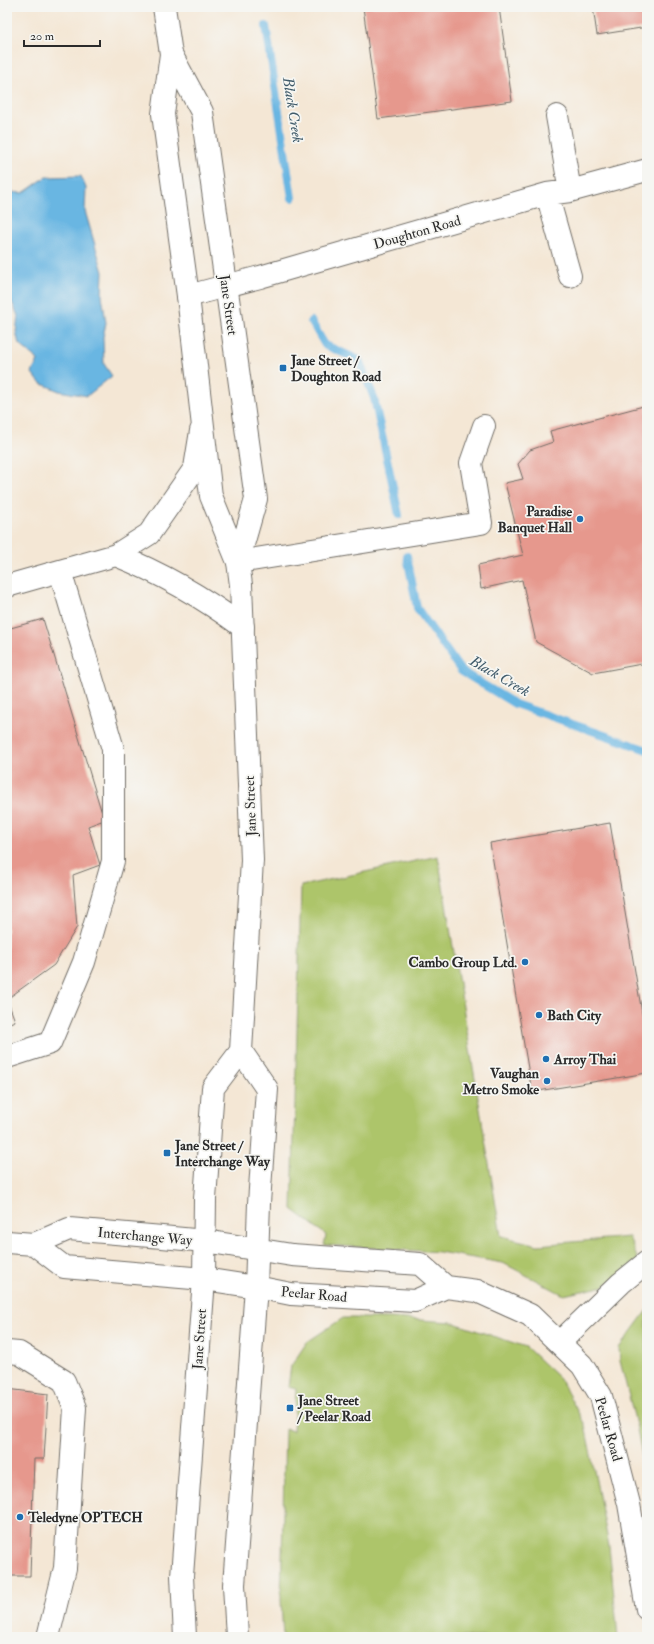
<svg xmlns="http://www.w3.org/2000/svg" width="654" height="1644" font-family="'IM FELL Double Pica',serif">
<rect width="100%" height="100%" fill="#f6f6f2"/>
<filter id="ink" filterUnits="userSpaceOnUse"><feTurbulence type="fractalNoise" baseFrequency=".025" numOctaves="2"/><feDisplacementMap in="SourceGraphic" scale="8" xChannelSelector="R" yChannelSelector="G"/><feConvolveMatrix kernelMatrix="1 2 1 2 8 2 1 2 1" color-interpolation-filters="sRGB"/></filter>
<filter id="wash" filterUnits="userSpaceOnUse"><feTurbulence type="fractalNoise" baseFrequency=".012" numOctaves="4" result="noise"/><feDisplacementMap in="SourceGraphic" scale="16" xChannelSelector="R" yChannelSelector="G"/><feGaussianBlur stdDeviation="0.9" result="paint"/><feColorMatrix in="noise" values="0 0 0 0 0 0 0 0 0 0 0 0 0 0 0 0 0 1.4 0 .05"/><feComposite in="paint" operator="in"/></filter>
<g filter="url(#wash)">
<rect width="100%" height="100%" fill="#f4e7d5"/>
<path fill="#adc56b" stroke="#6c784b" d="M438,856L501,1236L538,1245L629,1237L638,1260L605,1286L564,1295L503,1263L439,1252L324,1245L326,1235L292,1209L301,886Z
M647,1310V1481L636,1424L620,1361L619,1348Z
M343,1318H391L451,1322L526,1347L560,1379L585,1425L609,1546L618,1637H283L281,1600L285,1429L293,1431L296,1389L288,1387L291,1366L307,1342Z"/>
<path fill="#69b6e2" stroke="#4a7086" d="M81,176L86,188L85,211L103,272L102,295L106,323L103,337L104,364L112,376L87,396L59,391L40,383L32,373L38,360L19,344L16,332L18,316L7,291V194L10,192L23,193L46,177Z"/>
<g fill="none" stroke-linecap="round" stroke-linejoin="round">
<path stroke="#69b6e2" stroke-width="8" d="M266,26L292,198
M311,321L325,345L359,360L374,398L399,515
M407,556L417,608L461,671L515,704L647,750"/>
</g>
<g id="blocks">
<path fill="#e6988d" d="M363,7H499L512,101L378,119Z
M593,7H647V27L597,35Z
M647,405V663L593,673L536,642L522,580L481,589L478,565L523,555L505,483L523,479L518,464L530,450L553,442L550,431Z
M43,619L104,820L88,826L100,865L73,875L77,927L54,965L7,999L15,1021L7,1024V629Z
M610,823L647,1043V1073L532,1092L490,843Z
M7,1389L48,1394L44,1459H34L30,1576H7Z"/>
</g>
</g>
<g filter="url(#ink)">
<use href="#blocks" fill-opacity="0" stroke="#716d66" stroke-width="1"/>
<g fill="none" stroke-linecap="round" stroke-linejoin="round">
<g stroke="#716d66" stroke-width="24">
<path id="minor" d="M557,116L570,191
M547,194L570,276
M188,296L260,277L547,194L570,191L647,170
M116,555C161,573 204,598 243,627
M238,562L481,523L471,463L484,426
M7,586L116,555L149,534L195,468L201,431
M7,1057L50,1043L84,962L113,861V749L60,571
M7,1242L34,1244L69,1229L162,1237L205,1241L292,1255L420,1264L446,1287
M34,1244L64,1267L204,1279L256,1287L291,1294L415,1301L446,1287L477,1291L530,1315L582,1365L601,1396L629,1504L647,1609
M560,1342L621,1283L647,1262
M7,1352L19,1353L64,1381L75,1408L65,1568L48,1637"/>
</g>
<g stroke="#716d66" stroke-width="24">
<path id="major" d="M164,7L171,54L163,114L188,296L211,496L238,562L241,585L252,860L241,1051L213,1088L205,1199L204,1279L182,1576L185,1637
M171,54L202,112L256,499L238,562
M237,1637L234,1585L256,1287L259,1203L267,1089L241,1051"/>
</g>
<use href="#minor" stroke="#fff" stroke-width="22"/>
<use href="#major" stroke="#fff" stroke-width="22"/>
</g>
</g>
<g fill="#1f6fb2" stroke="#f6f6f2" stroke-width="1.5">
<rect x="279" y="364" width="8" height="8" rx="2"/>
<circle cx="580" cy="519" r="4"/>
<circle cx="525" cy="962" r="4"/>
<circle cx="539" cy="1015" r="4"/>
<circle cx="546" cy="1059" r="4"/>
<circle cx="547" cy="1081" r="4"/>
<rect x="163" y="1149" width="8" height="8" rx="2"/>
<rect x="286" y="1404" width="8" height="8" rx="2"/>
<circle cx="20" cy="1517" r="4"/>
</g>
<g text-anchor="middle" stroke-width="3.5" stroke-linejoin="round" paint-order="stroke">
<g font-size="14" fill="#2b2b2b" stroke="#f6f6f2">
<text transform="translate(417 232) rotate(-16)" y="5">Doughton Road</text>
<text transform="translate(229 305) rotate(82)" y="5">Jane Street</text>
<text transform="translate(250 806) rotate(-92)" y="5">Jane Street</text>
<text transform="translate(145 1236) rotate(5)" y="5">Interchange Way</text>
<text transform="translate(314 1294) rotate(5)" y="5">Peelar Road</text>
<text transform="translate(199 1339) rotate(-86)" y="5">Jane Street</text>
<text transform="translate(609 1429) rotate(74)" y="5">Peelar Road</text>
</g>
<g font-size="14" font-weight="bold" fill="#2b2b2b" stroke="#f6f6f2" text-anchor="start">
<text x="291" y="365">Jane Street /<tspan x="291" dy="16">Doughton Road</tspan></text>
<text x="572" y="516" text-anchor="end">Paradise<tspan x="572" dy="16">Banquet Hall</tspan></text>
<text x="517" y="967" text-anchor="end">Cambo Group Ltd.</text>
<text x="547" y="1020">Bath City</text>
<text x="554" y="1064">Arroy Thai</text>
<text x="539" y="1078" text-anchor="end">Vaughan<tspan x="539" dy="16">Metro Smoke</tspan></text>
<text x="175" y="1150">Jane Street /<tspan x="175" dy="16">Interchange Way</tspan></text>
<text x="298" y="1405">Jane Street<tspan x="298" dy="16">/ Peelar Road</tspan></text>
<text x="28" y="1522">Teledyne OPTECH</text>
</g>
<g font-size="15" font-style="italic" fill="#415c6b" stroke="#f6f6f2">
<text transform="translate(293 110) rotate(81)" y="5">Black Creek</text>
<text transform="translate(500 676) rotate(30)" y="5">Black Creek</text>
</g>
</g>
<rect width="654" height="1644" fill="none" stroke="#f6f6f2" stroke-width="24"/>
<path d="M24 40v6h76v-6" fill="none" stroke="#2b2b2b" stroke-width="2"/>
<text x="30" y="40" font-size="12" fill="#2b2b2b" stroke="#f6f6f2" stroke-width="3" paint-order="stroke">20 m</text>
</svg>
